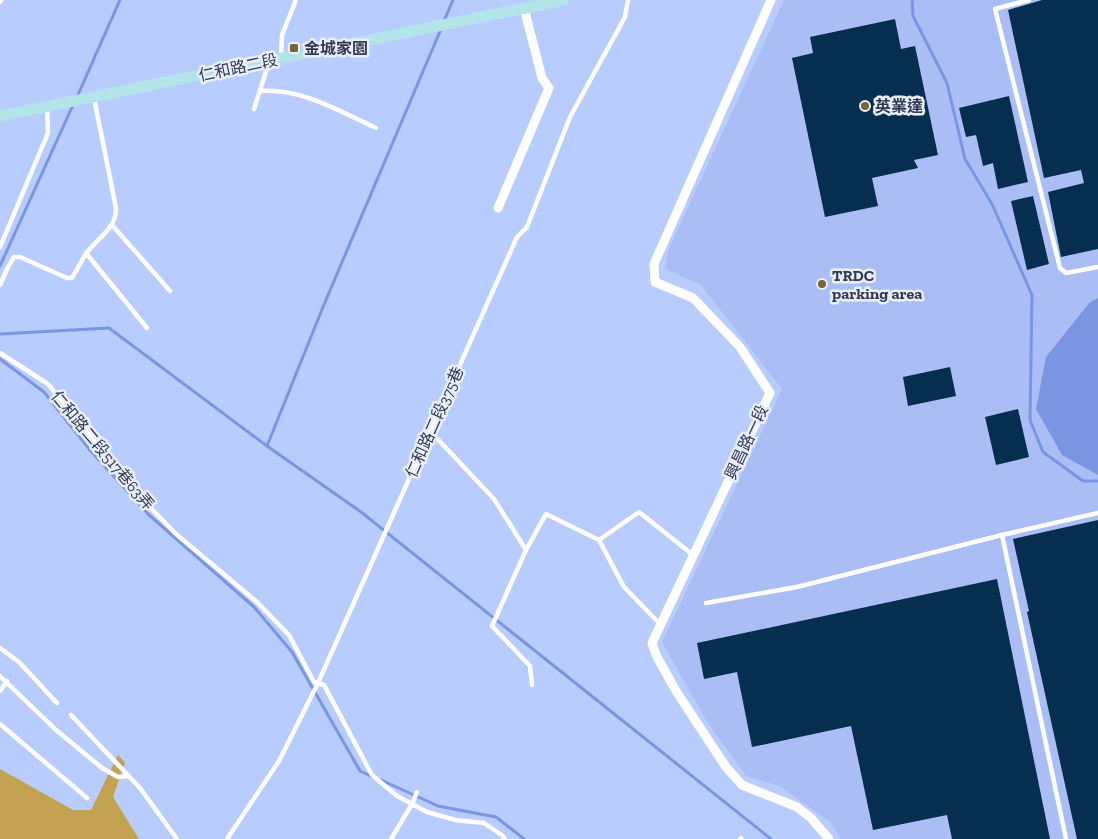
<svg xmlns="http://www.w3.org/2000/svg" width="1098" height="839" font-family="'Zilla Slab','Noto Sans TC',serif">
<rect width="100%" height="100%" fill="#b9ccfe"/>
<path fill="#aabef5" d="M784,0H1098V839H841L830,822L780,786L746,776L706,720L662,642L782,389L701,285L665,269L669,248Z"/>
<path fill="#c3a351" d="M118,755L125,763L113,797L139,839H0V769L73,810H91Z"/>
<path fill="#7a96e3" d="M1098,298V475L1062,455L1036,409L1046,357L1090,302Z"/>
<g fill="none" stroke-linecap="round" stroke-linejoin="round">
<path stroke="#7a96e3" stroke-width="3" d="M912,0L913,16L947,83L965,159L992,204L1032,295L1030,420L1043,452L1083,481H1098
M444,21L453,0
M77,97L120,0
M0,266L73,105
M0,334L109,328L267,446L361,512L771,839
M0,359L44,392L90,450L149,515L254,607L292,652L360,771L373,777
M267,446L323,307L441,29
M381,780L438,806L496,817L524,839"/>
</g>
<path fill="#062e4f" d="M1042,0H1098V249L1061,257L1048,192L1084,183L1081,170L1044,178L1008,10Z
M895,19L901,49L915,46L938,155L914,160L918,168L872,178L878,206L825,217L792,58L813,53L810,37Z
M1009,96L1028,182L998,189L993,163L983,166L976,135L966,137L959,108Z
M1033,196L1049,264L1027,270L1011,201Z
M950,367L956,396L908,406L903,377Z
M1018,409L1029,457L996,465L985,417Z
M1098,520V839H1077L1027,612L1029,611L1013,539Z
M997,579L1050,839H952L947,815L873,830L851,726L752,747L737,672L704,679L697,643Z"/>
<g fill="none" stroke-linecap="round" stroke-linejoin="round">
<path stroke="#fff" stroke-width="4.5" d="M1029,0L995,9L1060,268L1066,273L1098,267
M0,2L1,0
M281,57L282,35L296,0
M260,91C302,88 339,111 376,128
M254,109L269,62
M112,225L170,291
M0,247L48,133L47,107
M86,253L147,328
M0,285L7,269L14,257H20L67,278H72C77,270 81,261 86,254C96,239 117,228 116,208L94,98
M0,353L48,384L143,500L176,534L257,602L289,635L314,682L324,685L372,775L397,796L427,812L455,820L484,823L503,836L505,839
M430,431L494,499L526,550
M1002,535L1066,839
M599,540L639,512L693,555
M706,603L797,587L1002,535L1098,513
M0,648L19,662L57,703
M0,676L56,730L102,768L118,777L129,776
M532,685L530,666L492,626L526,550L546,514L599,540L624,587L660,624
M0,691L7,681
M71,715L140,788L177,839
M0,724L87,798
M227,839L279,761L318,683L517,237L527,227L570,117L625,17L628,0
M391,839L412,804L417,792
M740,839L741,838"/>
<path stroke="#fff" stroke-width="9" d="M771,0L654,264L655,282L693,298L740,347L770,393L652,643L656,655L676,691L726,767L742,785L797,807L811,818L829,839
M498,208L549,88L542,78L524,8"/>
<path stroke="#b2e5ea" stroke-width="11" d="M0,116L564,0"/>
</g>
<g fill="#7a6635" stroke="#e9eefb" stroke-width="2">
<rect x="289" y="43" width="10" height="10" rx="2.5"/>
<circle cx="865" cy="106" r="5"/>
<circle cx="822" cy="284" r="5"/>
</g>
<g text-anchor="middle" stroke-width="5" stroke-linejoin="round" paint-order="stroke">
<g font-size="16" font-weight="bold" fill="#303a53" stroke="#e9eefb" text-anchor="start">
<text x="304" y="54">金城家園</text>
<text x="875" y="112">英業達</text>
<text x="832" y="281">TRDC<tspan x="832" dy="18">parking area</tspan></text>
</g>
<g font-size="16" fill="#303a53" stroke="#e9eefb">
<text transform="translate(238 67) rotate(-12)" y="6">仁和路二段</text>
<text transform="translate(434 422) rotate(-66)" y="6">仁和路二段375巷</text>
<text transform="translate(746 442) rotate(-65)" y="6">興昌路一段</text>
<text transform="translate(103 450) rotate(50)" y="6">仁和路二段517巷63弄</text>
</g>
</g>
</svg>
